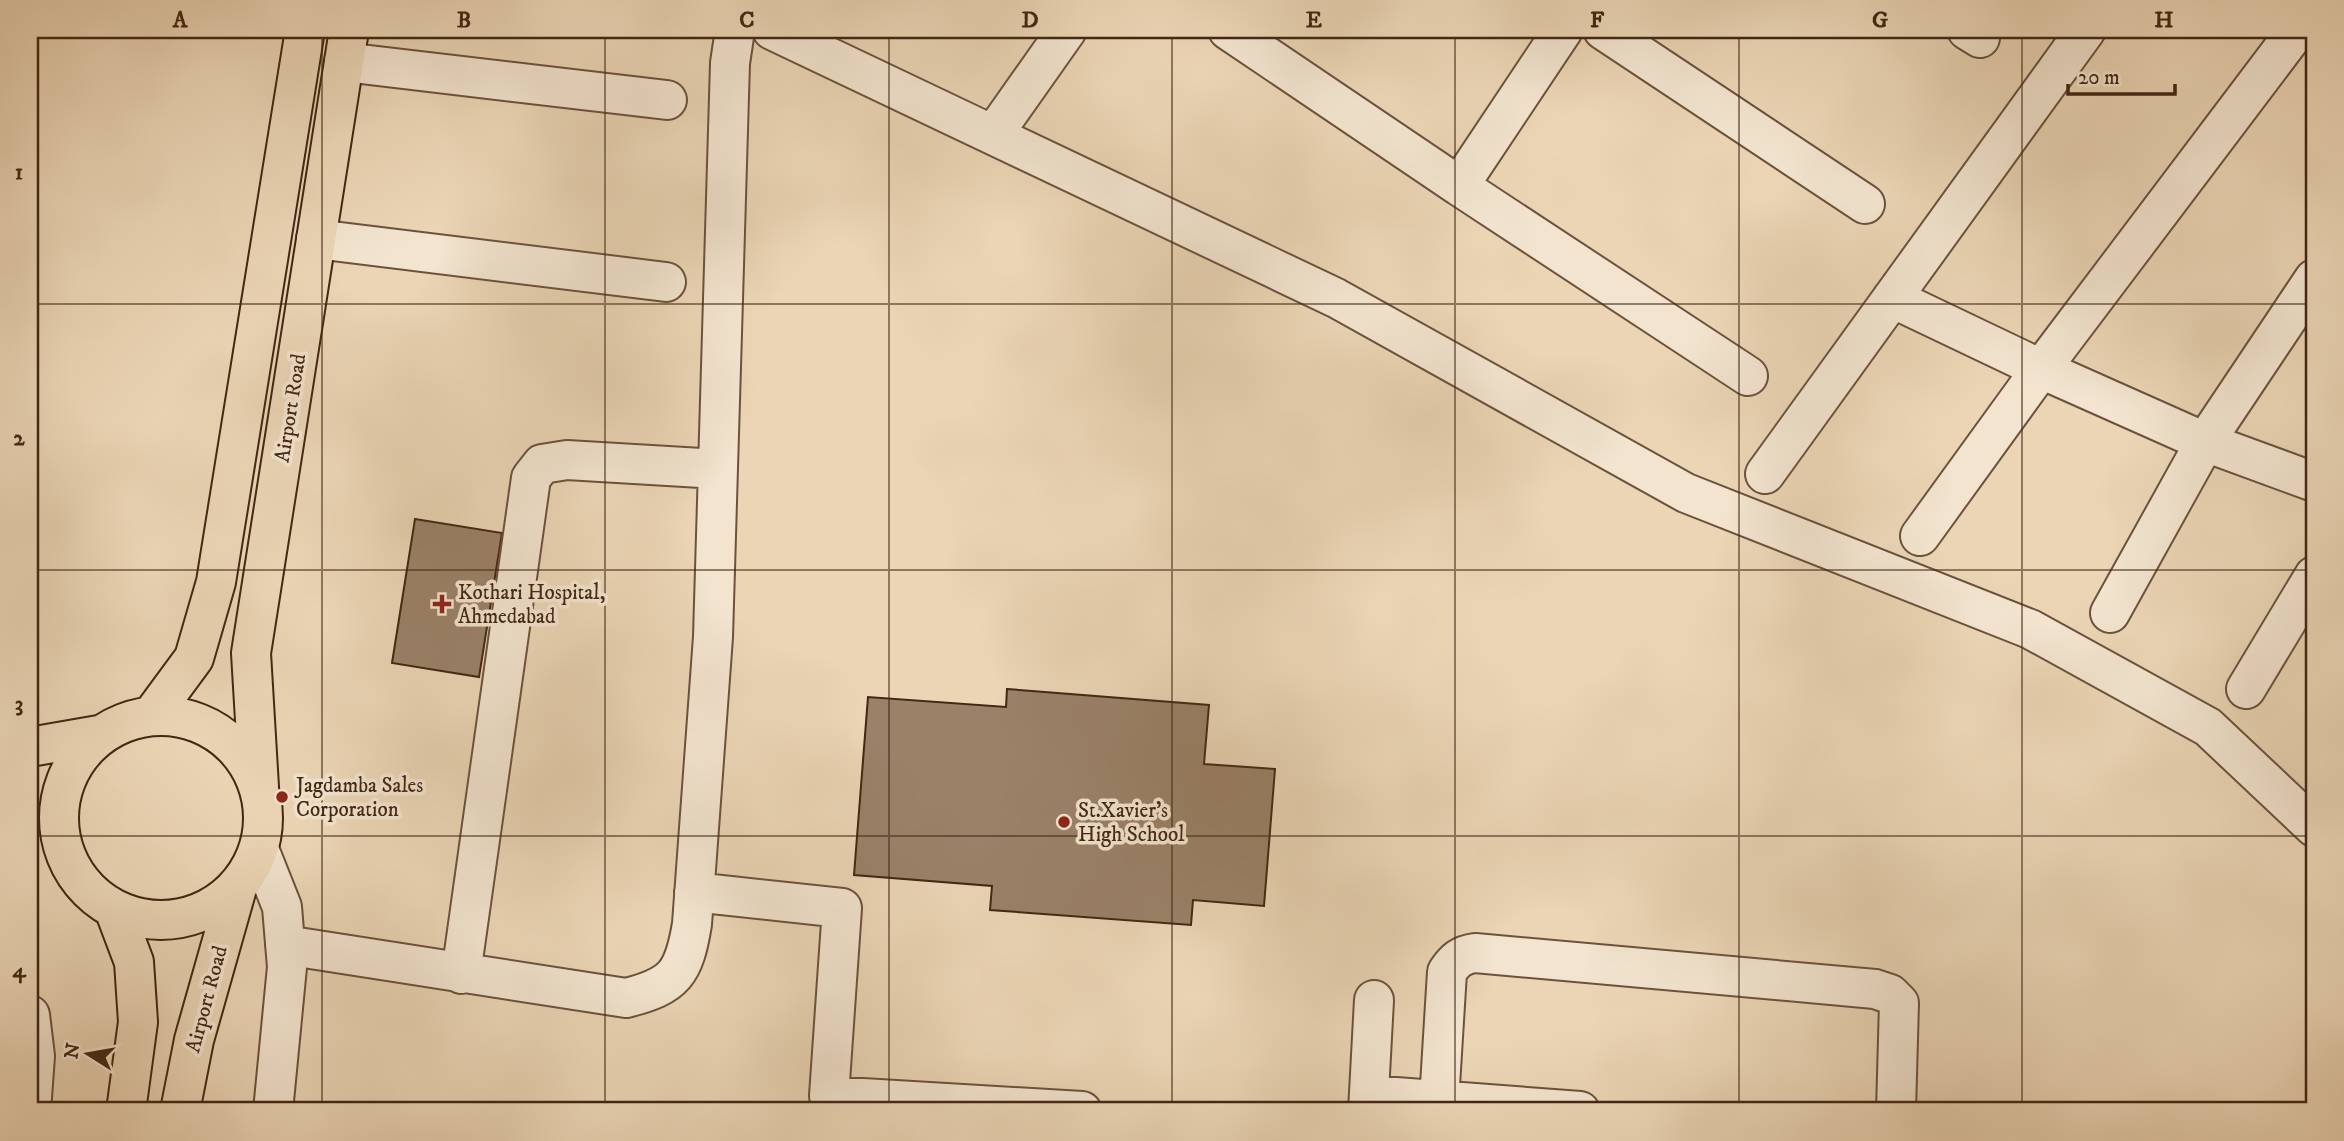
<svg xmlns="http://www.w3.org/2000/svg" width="2344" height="1141" font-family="'IM FELL DW Pica',serif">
<rect width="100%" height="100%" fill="#ebd5b5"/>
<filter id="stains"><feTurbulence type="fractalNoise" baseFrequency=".00286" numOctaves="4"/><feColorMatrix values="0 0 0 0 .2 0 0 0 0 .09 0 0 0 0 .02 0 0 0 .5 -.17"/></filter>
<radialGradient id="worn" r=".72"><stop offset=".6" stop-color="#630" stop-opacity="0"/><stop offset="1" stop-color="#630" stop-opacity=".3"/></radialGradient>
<path fill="#9a8168" stroke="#422714" stroke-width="2" d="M415,519L502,533L479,677L392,663Z
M1007,689L1209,705L1204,764L1275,769L1264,906L1193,900L1191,925L990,910L992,886L854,875L868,697L1006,707Z"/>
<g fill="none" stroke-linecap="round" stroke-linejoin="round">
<g stroke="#6c523c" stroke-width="42">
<path id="minor" d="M772,30L1336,298L1686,493L2030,629L2208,727L2314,827
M1228,30L1459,186
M1563,30L1459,186L1748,376
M1603,30L1865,204
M1967,30L1980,38
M344,62L667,100
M993,135L1067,30
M316,239L666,282
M1892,298L2041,369L2205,442L2314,482
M1765,474L2086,30
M1920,536L2041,369L2297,30
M2110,613L2205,442L2314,279
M2246,689L2314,576
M259,849L282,907L287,967L273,1111
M694,892L842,908L829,1096L1082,1111
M285,945L626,998C675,986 684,973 692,924L713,637L730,63L735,30
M461,974L531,478L542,464L567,460L718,469
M30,1015L35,1056L31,1111
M1369,1095L1580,1111
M1439,1102L1447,972C1455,960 1461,955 1475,953L1875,989L1890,994L1899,1003L1896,1111
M1368,1111L1374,1000"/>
</g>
<g stroke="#422714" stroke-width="42">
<path id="major" d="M152,715L194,658L216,582L305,30
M59 818a102 102 0 1 1 204 0a102 102 0 1 1-204 0Z
M30,747L99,735
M259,787L251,653L349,30
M114,909L134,962L138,1022L126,1111
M180,1111L194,1040L237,888"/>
</g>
<use href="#minor" stroke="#f2e4cf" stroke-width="38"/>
<use href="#major" stroke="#ebd5b5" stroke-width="38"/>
</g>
<path fill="none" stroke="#422714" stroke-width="2" stroke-opacity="0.55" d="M322,30V1111M605,30V1111M889,30V1111M1172,30V1111M1455,30V1111M1739,30V1111M2022,30V1111M30,304H2314M30,570H2314M30,836H2314"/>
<g fill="#8f2418" stroke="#f2e4cf" stroke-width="2.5">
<path d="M438.5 593.5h7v7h7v7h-7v7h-7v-7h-7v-7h7z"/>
<circle cx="282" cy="797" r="7"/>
<circle cx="1064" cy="822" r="7"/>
</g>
<g text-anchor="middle" stroke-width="7" stroke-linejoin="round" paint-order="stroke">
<g font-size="21" fill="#422714" stroke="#f2e4cf">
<text transform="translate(290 408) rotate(-81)" y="7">Airport Road</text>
<text transform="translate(206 999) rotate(-75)" y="7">Airport Road</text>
</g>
<g font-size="21" fill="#422714" stroke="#f2e4cf" text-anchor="start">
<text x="458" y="599">Kothari Hospital,<tspan x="458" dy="24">Ahmedabad</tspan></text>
<text x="296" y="792">Jagdamba Sales<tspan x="296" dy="24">Corporation</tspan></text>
<text x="1078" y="817">St.Xavier's<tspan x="1078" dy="24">High School</tspan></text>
</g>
</g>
<rect width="2344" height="1141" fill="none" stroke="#ebd5b5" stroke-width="77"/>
<g transform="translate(88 1054) rotate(281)" stroke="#f2e4cf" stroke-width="5" paint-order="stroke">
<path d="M0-5L12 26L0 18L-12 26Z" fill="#422714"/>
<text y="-10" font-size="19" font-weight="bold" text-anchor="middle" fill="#422714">N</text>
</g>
<path d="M2068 84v10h107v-10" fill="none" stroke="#422714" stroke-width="3.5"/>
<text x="2078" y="84" font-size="21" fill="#422714" stroke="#f2e4cf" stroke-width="5" paint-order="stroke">20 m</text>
<rect x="38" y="38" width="2268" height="1064" fill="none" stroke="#422714" stroke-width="2.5"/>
<g font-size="23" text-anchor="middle" font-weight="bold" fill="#422714">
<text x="180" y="27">A</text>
<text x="464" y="27">B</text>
<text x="747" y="27">C</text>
<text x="1030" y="27">D</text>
<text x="1314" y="27">E</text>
<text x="1597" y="27">F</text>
<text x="1880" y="27">G</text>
<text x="2164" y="27">H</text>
<text x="19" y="179">1</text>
<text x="19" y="445">2</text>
<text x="19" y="711">3</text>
<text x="19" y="977">4</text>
</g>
<rect width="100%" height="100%" filter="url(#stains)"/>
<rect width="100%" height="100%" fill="url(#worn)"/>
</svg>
